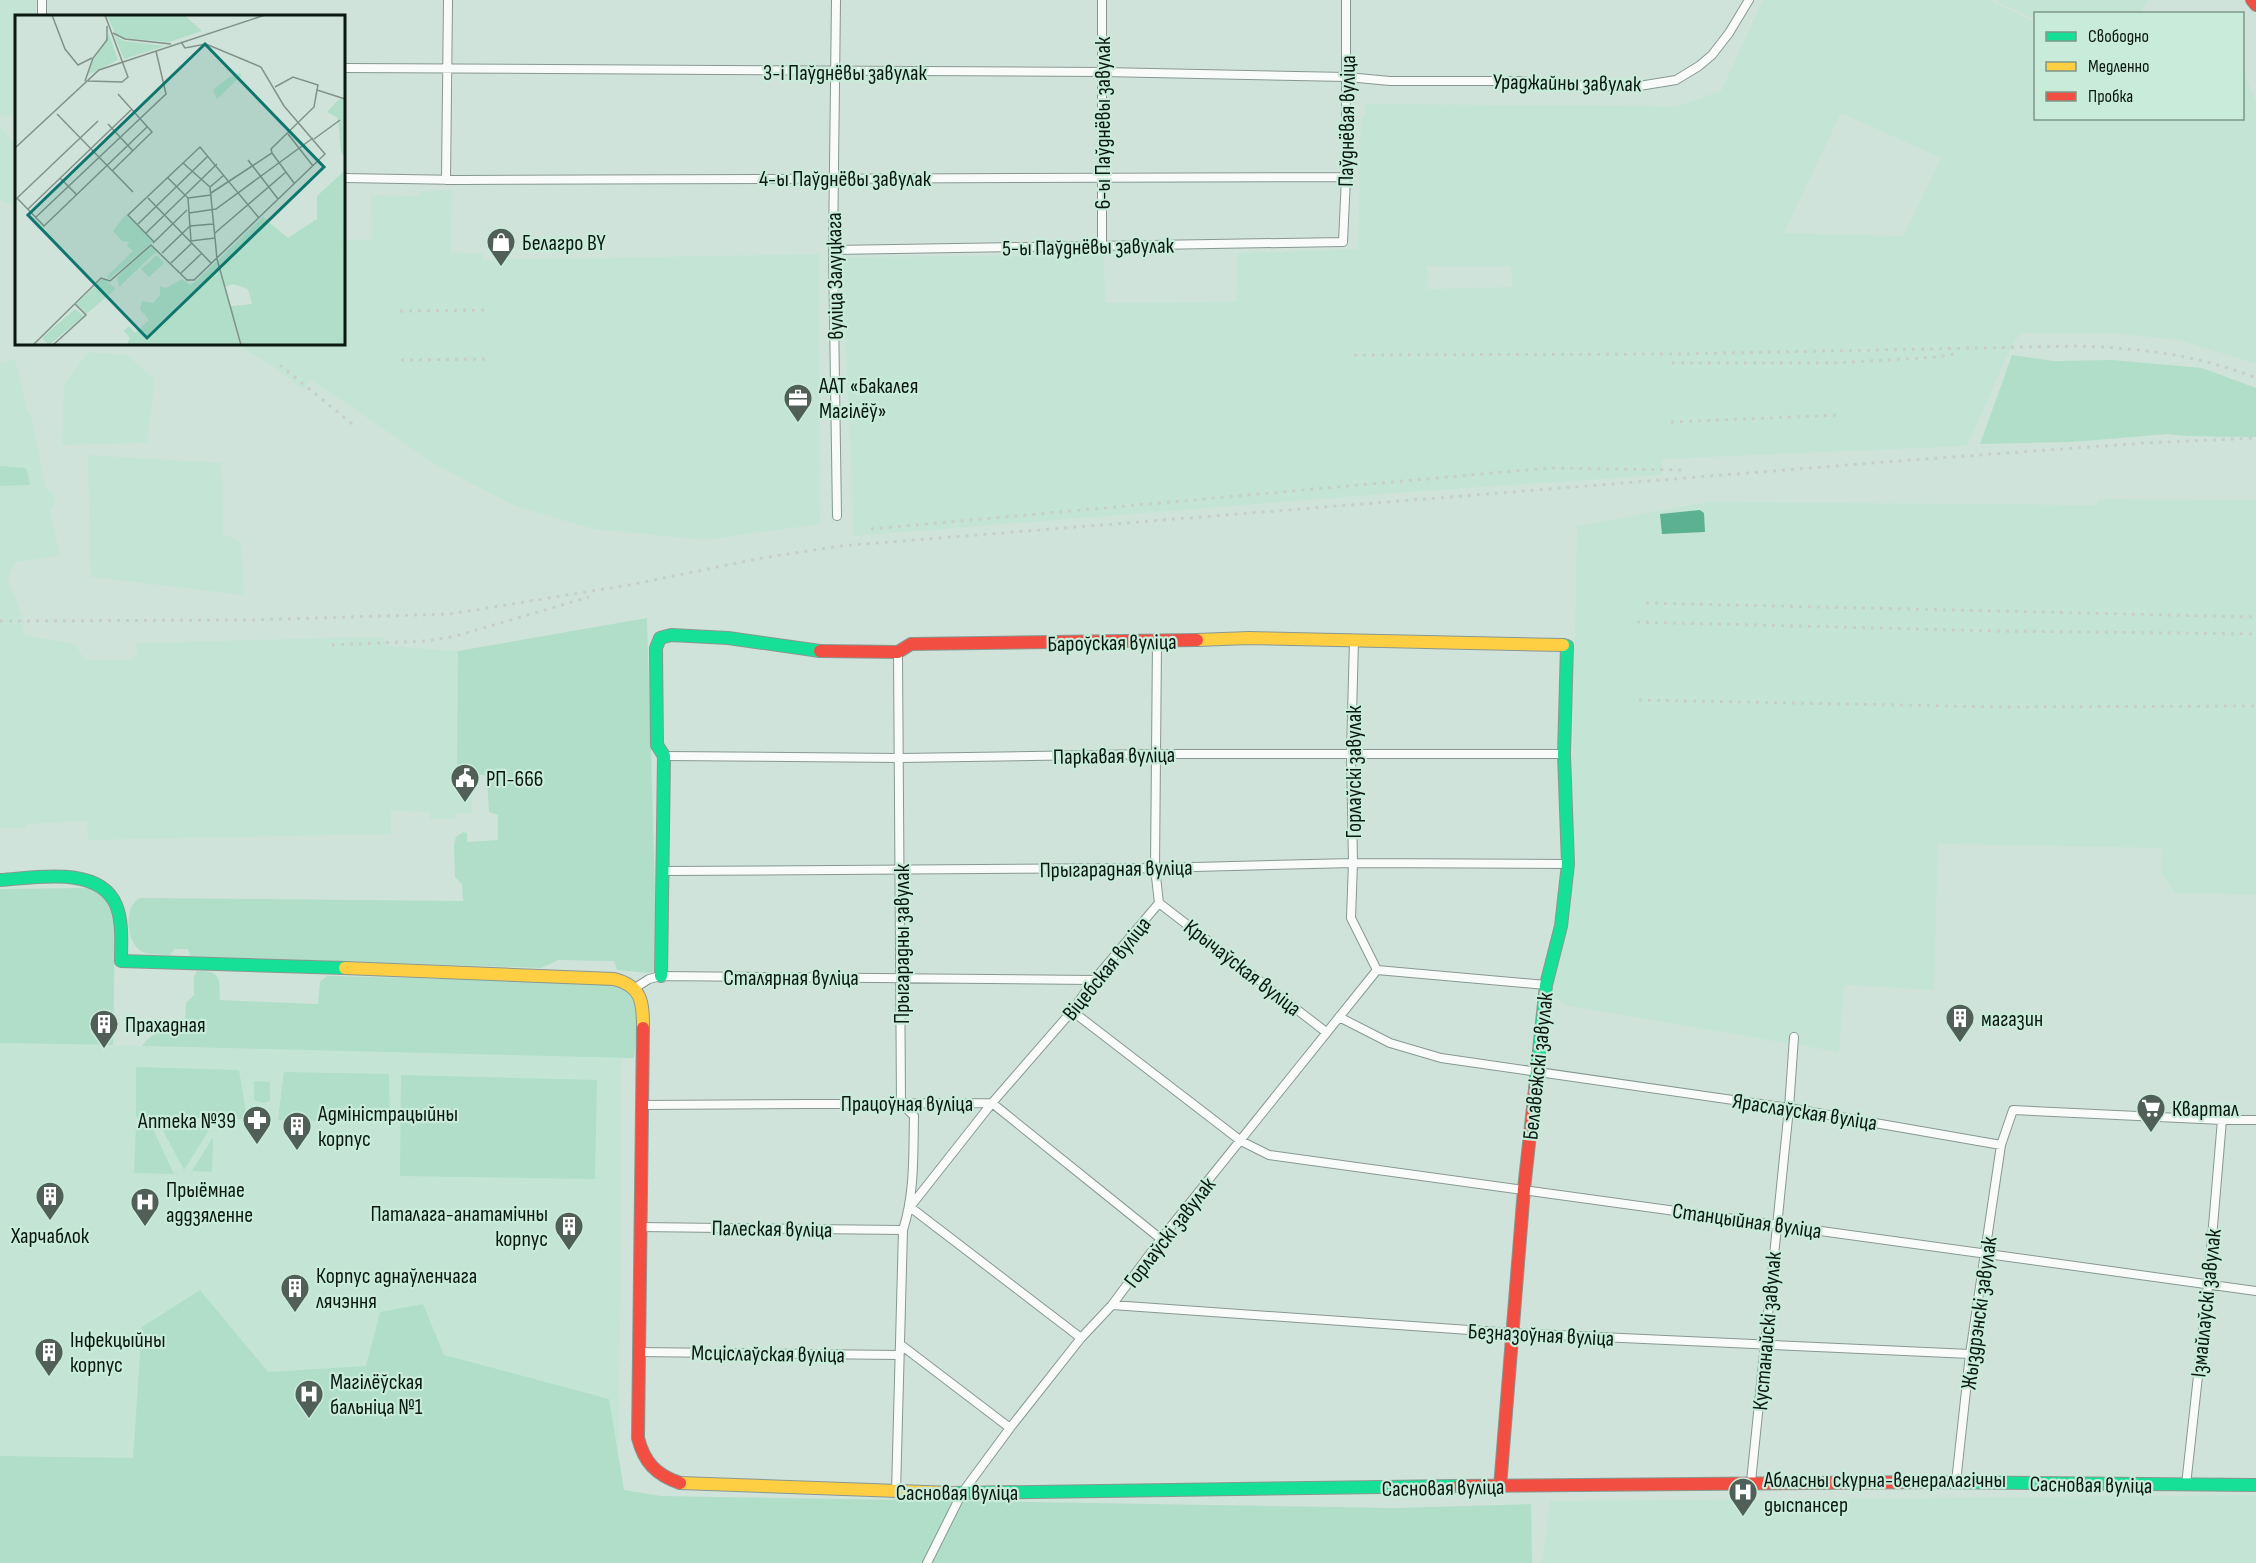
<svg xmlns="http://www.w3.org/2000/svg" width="2256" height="1563" font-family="'Sofia Sans Condensed',sans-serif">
<rect width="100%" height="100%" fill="#d0e3da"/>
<path fill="#c4e5d5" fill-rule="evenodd" d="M0,0H36V16H16V116L0,117Z
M1763,0H1989L2035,22L2036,118H2242L2243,76L2246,77L2256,101V364L2178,340L2122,334L2021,333L2011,347L1967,446L1662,459L1661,475L1409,492L854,536L842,257L1104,255L1105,303L1236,302L1238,253L1358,249L1361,117L1365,116V104L1678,106L1721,91ZM1841,113L1941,158L1903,236L1784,233ZM1427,266H1511L1512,287L1427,289L1429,271H1427Z
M1998,0H2148L2140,13L2036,14L2035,19L1997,2Z
M0,126L16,145V208L0,200Z
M452,190L451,252L483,254V260H495V254H506V259H537L819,254L820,524L705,540L593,529L515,506L438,466L311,380L303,390L277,369L236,344H344V240L372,239L371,195L419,196L420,191Z
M88,352L127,355L155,379L147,443L62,445L64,384Z
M15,359L28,413L31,415L46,487L53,494L55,504L50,509L60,556L15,562L8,579L24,621L23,635L75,644L85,660H129L137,655L136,643L332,638L384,637L386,646L458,651L457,795H472V814H456L455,819H430V812L391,811V834L88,840L87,821L26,824V828H0V363Z
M88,455L222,463L223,534L241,542L244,595L90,577Z
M2099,499L2256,500V895L2175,893L2161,873L2162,848L1938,844L1934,990L1844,985L1839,1052L1563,1005L1552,994L1565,854L1575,836L1571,827L1577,526L1708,502L2096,505Z
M0,1043L621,1057V1280L616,1563H90L0,1558Z
M2256,1495V1563H1542L1550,1501Z"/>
<path fill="#b0dec8" d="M2012,355L2054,361L2112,360L2202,368L2256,388V437C2228,436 2195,438 2168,434L2072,442L1980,444Z
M0,466L25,468L27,470L30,485L0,486Z
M647,618L657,956L654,971L650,973L617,970L614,961L558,960L541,968L190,956L188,949H175L170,955C161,954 149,956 141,951C126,942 123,906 140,898L463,901L462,884L455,877L454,845L456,837L463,832L467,833V842L498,840V815L489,812L487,776L457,770L458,651Z
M86,888C107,890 112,913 115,931L113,1045L0,1043V889Z
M197,971C222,971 219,978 220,1000L318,1004L320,982L327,976H334L606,983C613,985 622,987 628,993C643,1008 635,1039 634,1058L142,1046C152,1032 168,1025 185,1026L186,1003L194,995V976Z
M136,1067L239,1070L247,1119L136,1117Z
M284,1072L389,1074L390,1122L278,1120Z
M401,1075L597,1080L595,1179L400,1176Z
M254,1081L270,1082V1101L262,1103L254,1100Z
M136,1126L152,1127L174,1174L134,1173Z
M161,1127H211L184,1170Z
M213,1137L212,1172L192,1171Z
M200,1290L268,1372L366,1366L380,1312L423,1304L444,1355L609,1399L624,1490L661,1496L1396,1508L1531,1504L1532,1563H0V1456L133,1458L142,1327Z"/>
<path fill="#5cb192" d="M1700,510L1704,513L1705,532L1662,534L1660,514Z"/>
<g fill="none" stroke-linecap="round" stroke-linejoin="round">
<g stroke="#889891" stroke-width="10">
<path id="street" d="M836,0L833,250L837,516
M42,16V0
M344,68L1103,72L1347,77L1390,81H1521L1563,85L1633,87L1676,80L1699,66L1712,55L1729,33L1749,0
M344,178L461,180L1346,177
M446,180L448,0
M1102,247V0
M833,250L1343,242L1346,177V0
M1354,640L1351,753L1353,863L1351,918L1377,970
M664,756L900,758L1155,754H1564
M664,871L1155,868L1353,863L1568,864
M1159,903L1326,1032
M1377,970L1546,985
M635,988L649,979L661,976L1094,980
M1072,1011L1241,1141L1269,1155L2256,1291
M1339,1017L1390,1043L1441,1058L1789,1108L2001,1145L2013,1110L2222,1120H2256
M642,1105L992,1103L1161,1239
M641,1227L903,1230
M1112,1305L1512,1333L1970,1354
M1081,1338L910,1207L992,1103L1072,1011L1094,980L1159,903L1155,868L1157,642
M901,1345L1010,1428
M638,1352L899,1355
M1751,1482L1789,1108L1794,1037
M1956,1482L1970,1354L2001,1145
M2186,1485L2208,1285L2222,1120
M896,1492L903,1230C915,1192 913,1155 914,1116L901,1103L898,652
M927,1563L962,1493L1010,1428L1081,1338L1112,1305L1161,1239L1377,970"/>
</g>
<g stroke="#889891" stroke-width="14">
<path id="fast" d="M0,880C35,878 99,865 116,905C123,922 121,943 121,961L345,968
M661,976L664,756L657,745L656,648L660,638L671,635L728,638L820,651
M1535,1089L1546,985L1561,926L1568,864L1564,754L1567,646L1563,645
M1934,1482L2256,1485
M953,1493L1459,1486"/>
</g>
<g stroke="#889891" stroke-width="14">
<path id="slow" d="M1197,640L1249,638L1563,645
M345,968L614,979C642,986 643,1002 643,1028
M680,1483L953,1493"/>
</g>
<g stroke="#889891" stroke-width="14">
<path id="jam" d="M2252,0L2256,5
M820,651L898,652L911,644L1197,640
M643,1028L638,1438C644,1462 656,1475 680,1483
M1459,1486L1934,1482
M1500,1487L1524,1189L1535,1089"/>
</g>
<use href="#street" stroke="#f8fbf9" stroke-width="8"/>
<use href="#fast" stroke="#16e098" stroke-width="12"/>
<use href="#slow" stroke="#ffcf43" stroke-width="12"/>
<use href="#jam" stroke="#f24e42" stroke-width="12"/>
<path stroke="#c8cecc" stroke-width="3" stroke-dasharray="3 6" stroke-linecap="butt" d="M400,311L487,310
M1354,355L1675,354L2079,346C2140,348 2199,355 2256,378
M401,360L488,359
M1672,363H1834L1938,357L1954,354
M280,365L356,427
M1671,422L1841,415
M871,529L1548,468L1683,470
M1646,603L2256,617
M0,621L249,620L450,614L629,585L762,558L840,546L1910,460L2145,443L2256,438
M1637,622L1997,631L2256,634
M332,645L426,641L456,636L589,597
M1639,700L1998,707L2256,706"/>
</g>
<defs>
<g id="shop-pin" transform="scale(1.5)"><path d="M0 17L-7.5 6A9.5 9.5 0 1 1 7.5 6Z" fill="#505f58" stroke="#c8ebda"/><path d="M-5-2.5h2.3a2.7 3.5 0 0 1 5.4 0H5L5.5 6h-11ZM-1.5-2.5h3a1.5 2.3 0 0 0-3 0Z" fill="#fff"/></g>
<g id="office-pin" transform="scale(1.5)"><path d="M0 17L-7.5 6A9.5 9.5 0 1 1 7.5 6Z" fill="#505f58" stroke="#c8ebda"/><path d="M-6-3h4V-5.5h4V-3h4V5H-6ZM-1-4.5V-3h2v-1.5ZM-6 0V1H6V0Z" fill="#fff"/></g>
<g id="civic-pin" transform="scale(1.5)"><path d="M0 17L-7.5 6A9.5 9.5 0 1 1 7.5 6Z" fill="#505f58" stroke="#c8ebda"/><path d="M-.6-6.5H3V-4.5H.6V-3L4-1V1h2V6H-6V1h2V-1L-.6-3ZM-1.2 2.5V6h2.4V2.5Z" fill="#fff"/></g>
<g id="building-pin" transform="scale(1.5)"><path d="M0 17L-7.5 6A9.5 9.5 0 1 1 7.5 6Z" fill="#505f58" stroke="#c8ebda"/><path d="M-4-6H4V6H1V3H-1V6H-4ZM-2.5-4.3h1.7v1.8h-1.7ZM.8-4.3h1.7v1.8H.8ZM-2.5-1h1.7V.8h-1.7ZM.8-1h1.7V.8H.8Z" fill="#fff"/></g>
<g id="supermarket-pin" transform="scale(1.5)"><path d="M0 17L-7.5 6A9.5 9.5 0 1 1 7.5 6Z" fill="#505f58" stroke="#c8ebda"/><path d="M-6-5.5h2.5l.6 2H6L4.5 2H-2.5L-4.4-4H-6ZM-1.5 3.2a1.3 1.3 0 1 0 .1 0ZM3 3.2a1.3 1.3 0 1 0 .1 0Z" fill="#fff"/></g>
<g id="pharmacy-pin" transform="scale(1.5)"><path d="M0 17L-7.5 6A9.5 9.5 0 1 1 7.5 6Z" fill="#505f58" stroke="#c8ebda"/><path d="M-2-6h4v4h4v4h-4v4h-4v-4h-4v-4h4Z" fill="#fff"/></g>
<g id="hospital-pin" transform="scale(1.5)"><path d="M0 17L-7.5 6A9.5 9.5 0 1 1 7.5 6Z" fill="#505f58" stroke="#c8ebda"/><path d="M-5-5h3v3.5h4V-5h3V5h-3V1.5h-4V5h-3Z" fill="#fff"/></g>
</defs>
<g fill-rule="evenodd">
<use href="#shop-pin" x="501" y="242"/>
<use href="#office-pin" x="798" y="398"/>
<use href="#civic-pin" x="465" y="778"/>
<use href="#building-pin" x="1960" y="1018"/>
<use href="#building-pin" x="104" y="1024"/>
<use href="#supermarket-pin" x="2151" y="1108"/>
<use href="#pharmacy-pin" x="257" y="1120"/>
<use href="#building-pin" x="297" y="1126"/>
<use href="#building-pin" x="50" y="1196"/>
<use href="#hospital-pin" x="145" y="1202"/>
<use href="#building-pin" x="569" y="1226"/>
<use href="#building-pin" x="295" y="1288"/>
<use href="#building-pin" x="49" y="1352"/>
<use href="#hospital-pin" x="309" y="1394"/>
<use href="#hospital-pin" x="1743" y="1492"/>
</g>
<g text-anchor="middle" stroke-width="4.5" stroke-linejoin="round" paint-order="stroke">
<g font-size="22" fill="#0b1812" stroke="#c8ebda">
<text x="845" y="80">3-і Паўднёвы завулак</text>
<text transform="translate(1567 82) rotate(1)" y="8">Ураджайны завулак</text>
<text transform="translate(1346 121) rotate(-89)" y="8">Паўднёвая вуліца</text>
<text transform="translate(1102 123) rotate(-90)" y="8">6-ы Паўднёвы завулак</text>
<text x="845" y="186">4-ы Паўднёвы завулак</text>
<text transform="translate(1088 246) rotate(-1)" y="8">5-ы Паўднёвы завулак</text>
<text transform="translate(834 276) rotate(-91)" y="8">вуліца Залуцкага</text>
<text transform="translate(1112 642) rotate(-1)" y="8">Бароўская вуліца</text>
<text transform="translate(1114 755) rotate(-1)" y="8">Паркавая вуліца</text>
<text transform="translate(1353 772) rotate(-90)" y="8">Горлаўскі завулак</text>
<text transform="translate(1116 868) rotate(-1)" y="8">Прыгарадная вуліца</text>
<text transform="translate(901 944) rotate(-90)" y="8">Прыгарадны завулак</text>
<text transform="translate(1243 967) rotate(38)" y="8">Крычаўская вуліца</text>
<text transform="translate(1106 968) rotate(-51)" y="8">Віцебская вуліца</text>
<text x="791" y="985">Сталярная вуліца</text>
<text transform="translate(1537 1066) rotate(-84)" y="8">Белавежскі завулак</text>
<text x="907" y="1111">Працоўная вуліца</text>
<text transform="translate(1805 1111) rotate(9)" y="8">Яраслаўская вуліца</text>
<text transform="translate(1747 1220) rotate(8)" y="8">Станцыйная вуліца</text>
<text transform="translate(772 1228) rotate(1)" y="8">Палеская вуліца</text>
<text transform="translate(1169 1232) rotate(-52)" y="8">Горлаўскі завулак</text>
<text transform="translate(2205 1303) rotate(-84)" y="8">Ізмайлаўскі завулак</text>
<text transform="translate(1978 1313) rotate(-82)" y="8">Жыздрэнскі завулак</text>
<text transform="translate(1766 1331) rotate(-85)" y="8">Кустанайскі завулак</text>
<text transform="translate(1541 1334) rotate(3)" y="8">Безназоўная вуліца</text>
<text transform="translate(768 1353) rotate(1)" y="8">Мсціслаўская вуліца</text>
<text transform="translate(2091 1484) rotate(1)" y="8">Сасновая вуліца</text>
<text transform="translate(1443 1487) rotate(-1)" y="8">Сасновая вуліца</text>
<text x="957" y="1500">Сасновая вуліца</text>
</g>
<g font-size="22" fill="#0b1812" stroke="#c8ebda" text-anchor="start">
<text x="522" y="250">Белагро BY</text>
<text x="819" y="393">ААТ «Бакалея<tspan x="819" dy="25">Магілёў»</tspan></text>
<text x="486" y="786">РП-666</text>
<text x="1981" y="1026">магазин</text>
<text x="125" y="1032">Прахадная</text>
<text x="2172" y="1116">Квартал</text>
<text x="318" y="1121">Адміністрацыйны<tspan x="318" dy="25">корпус</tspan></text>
<text x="236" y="1128" text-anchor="end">Аптека №39</text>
<text x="166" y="1197">Прыёмнае<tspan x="166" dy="25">аддзяленне</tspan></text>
<text x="548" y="1221" text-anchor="end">Паталага-анатамічны<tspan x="548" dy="25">корпус</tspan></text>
<text x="50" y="1243" text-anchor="middle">Харчаблок</text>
<text x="316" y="1283">Корпус аднаўленчага<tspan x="316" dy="25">лячэння</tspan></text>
<text x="70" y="1347">Інфекцыйны<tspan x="70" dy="25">корпус</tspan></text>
<text x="330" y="1389">Магілёўская<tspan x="330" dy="25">бальніца №1</tspan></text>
<text x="1764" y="1487">Абласны скурна-венералагічны<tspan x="1764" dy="25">дыспансер</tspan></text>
</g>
</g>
<g transform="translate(15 15)">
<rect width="330" height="330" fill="#d0e3da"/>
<path d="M92,0H169L187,16L154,27L109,23L100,18ZM94,19L103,45L73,60L76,48ZM99,20L109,26L150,31L109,44ZM226,58V61L202,84L198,75L214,62ZM324,84H330V143L326,137L323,103L312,97ZM328,157L330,330H112L115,323L109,316L114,311L120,318L134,305L125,294L127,286L138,288L145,280V271L151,273L167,264L175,270L179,268L248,202L273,223L302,204V181ZM218,269L233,274L237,289L215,291L210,272ZM111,199L138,227L94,264L92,261L118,236L112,231L114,227L107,226L98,216ZM135,231L143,235L104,272L102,262ZM142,240L149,248L134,262L126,254ZM88,263L101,274L71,299L61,289ZM60,294L69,301L34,330L27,323Z" fill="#b0dec8" fill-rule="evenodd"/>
<path fill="none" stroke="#81928a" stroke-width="1.5" d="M37,0L50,34L63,50L77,43M98,18L110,24L156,29M70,66L78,43L92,25V11M73,66L107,67L113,62L90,0M260,72L278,62L303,70L302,75L330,84M42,99L118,177M93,109L118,136M273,119L298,151M299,124L325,105M0,133L84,55L250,0M257,138L279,168M233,145L263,184M168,148L195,172M97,156L137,117L103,79M45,163L62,180M153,163L173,183L176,226L200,223M195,172L202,244L226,330M195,172L209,160M196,178L257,138L256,134L299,92L302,75M2,183L29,211L132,112M133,183L196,248M173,183L196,180M0,185L83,106M13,194L116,95M174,198L201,194L298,123M21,202L151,79L141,36M123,209L193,141M131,218L202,149M200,218L271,157M139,227L113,200L185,132L244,203M138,228L172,195M147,238L175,211L198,209M156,248L177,228M166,258L186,239M18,330L86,263L95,266L136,230L172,265H179L310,139L269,91L246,52L191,29L170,33L166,27M38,330L71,300L60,289"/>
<path fill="#0f766e" fill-opacity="0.15" stroke="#0f766e" stroke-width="3" d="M190,29L309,152L132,323L13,200Z"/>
<rect width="330" height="330" fill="none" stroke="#0b1812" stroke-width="3"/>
</g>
<rect x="2034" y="12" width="210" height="108" fill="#c8ebda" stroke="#7c978a" stroke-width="1.5"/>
<rect x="2046" y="32" width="30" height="9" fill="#16e098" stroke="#7c978a" stroke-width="1.5"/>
<text x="2088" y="42" font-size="18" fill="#0b1812">Свободно</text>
<rect x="2046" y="62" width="30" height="9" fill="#ffcf43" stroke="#7c978a" stroke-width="1.5"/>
<text x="2088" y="72" font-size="18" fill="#0b1812">Медленно</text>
<rect x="2046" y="92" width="30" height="9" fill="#f24e42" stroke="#7c978a" stroke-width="1.5"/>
<text x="2088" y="102" font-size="18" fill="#0b1812">Пробка</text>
</svg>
